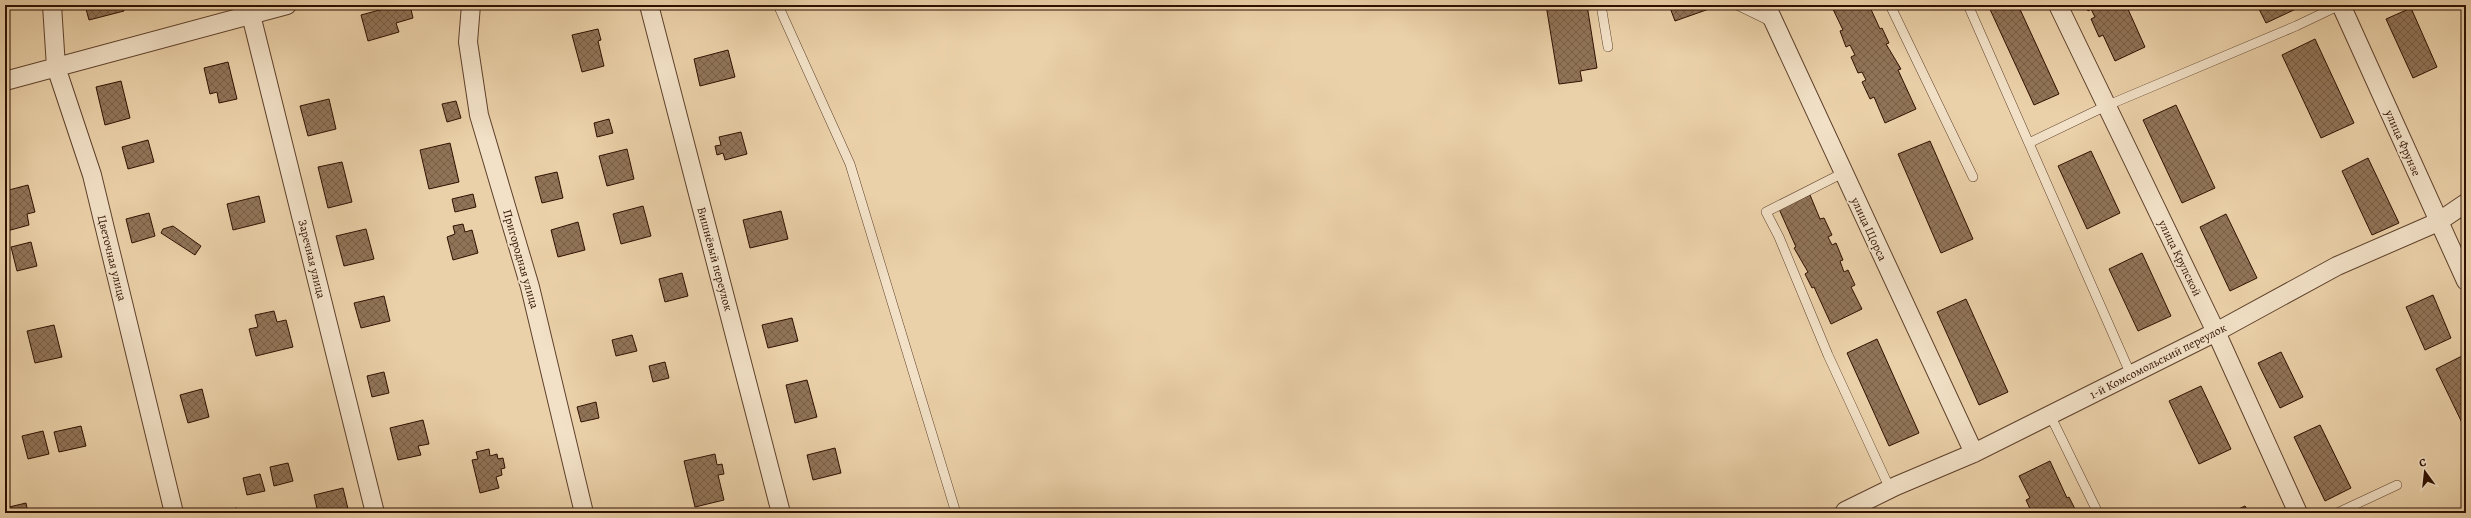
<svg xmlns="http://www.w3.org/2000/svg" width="2471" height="518" font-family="Alegreya,serif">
<defs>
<pattern id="building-cross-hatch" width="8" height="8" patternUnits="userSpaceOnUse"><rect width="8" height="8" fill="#917458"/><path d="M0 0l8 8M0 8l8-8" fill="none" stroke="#775e46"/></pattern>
</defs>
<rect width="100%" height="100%" fill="#ebd1a9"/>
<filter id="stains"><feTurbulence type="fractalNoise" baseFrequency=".005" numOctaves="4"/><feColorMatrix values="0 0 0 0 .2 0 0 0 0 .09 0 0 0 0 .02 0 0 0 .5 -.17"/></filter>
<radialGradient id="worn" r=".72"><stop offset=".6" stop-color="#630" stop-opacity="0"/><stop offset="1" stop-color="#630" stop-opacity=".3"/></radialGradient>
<path fill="url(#building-cross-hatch)" stroke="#2f1001" d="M87,5H122L124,11L89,20L86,9L88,8Z
M398,5H410L413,18L396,23L399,32L368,41L361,15Z
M1546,5H1587L1597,68L1580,71L1582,81L1559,84Z
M1669,5H1708L1709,9L1675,21Z
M1831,5H1869L1880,29L1882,28L1889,43L1886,44L1901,69L1898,70L1916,109L1885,123L1874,97L1870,99L1862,82L1866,80L1862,72L1858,73L1851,57L1855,55L1850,45L1846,47L1840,31L1843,30Z
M1988,5H2018L2059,94L2034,105Z
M2085,5H2129L2127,7L2145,47L2115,61L2103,35L2099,37L2091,19L2095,17L2091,9L2088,11Z
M2257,5H2296L2298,8L2266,23Z
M2411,8L2437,67L2413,78L2386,19Z
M598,29L601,40L598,41L604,66L582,72L572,35Z
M2315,39L2354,123L2321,138L2282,55Z
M728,50L735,77L700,86L694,59Z
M228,62L237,99L219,103L217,92L210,94L204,68Z
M121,81L130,118L105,125L96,87Z
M329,99L336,129L308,136L300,106Z
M456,101L461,118L447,122L442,104Z
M2176,105L2215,188L2182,203L2143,120Z
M609,119L613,133L597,137L594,123Z
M741,132L747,154L725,160L723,153L717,155L715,146L721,145L719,137Z
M148,140L154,162L128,169L122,147Z
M1930,141L1973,239L1941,253L1898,154Z
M450,143L459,182L429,189L420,150Z
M627,149L634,179L607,186L599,156Z
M2091,151L2120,213L2087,229L2058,166Z
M2368,158L2399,223L2372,235L2342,171Z
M342,162L352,202L328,208L318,167Z
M557,172L563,198L542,203L535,177Z
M28,185L35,212L27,214L29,225L7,231L5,191Z
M473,194L476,207L455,212L452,199Z
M1810,195L1820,219L1824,218L1832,235L1828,237L1832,245L1836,243L1843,260L1840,261L1844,272L1848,270L1855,285L1851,287L1862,309L1831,324L1814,287L1812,288L1805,274L1808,272L1794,248L1796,247L1779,209Z
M259,196L265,222L233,230L227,204Z
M643,206L651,236L621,244L613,214Z
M781,211L788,239L750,248L743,220Z
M149,213L155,236L132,243L126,219Z
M2226,214L2257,278L2230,291L2200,227Z
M578,222L585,250L558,257L551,230Z
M463,224L465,232L472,230L478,253L453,260L447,237L455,234L453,226Z
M173,226L201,246L195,255L161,233L163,229Z
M366,229L374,259L344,266L336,236Z
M31,242L37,266L17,271L11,247Z
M2142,253L2171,316L2138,331L2109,269Z
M682,273L688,296L665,302L659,279Z
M2433,295L2451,338L2425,350L2406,307Z
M384,296L390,321L361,328L354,303Z
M1966,299L2008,392L1979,405L1937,312Z
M274,311L277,322L286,320L293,347L256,356L249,329L258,327L255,315Z
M792,318L798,341L768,348L762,325Z
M54,325L62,357L35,363L27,331Z
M632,335L637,351L616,356L612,340Z
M1877,339L1919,433L1889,446L1847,353Z
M2281,352L2303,397L2280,408L2258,363Z
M2462,356L2466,365V431L2436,369Z
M665,362L669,378L653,382L649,366Z
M384,372L389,393L372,397L367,376Z
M807,380L817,417L795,423L786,385Z
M2201,386L2231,449L2199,464L2169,401Z
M202,389L209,417L188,423L180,395Z
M596,402L599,418L581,422L577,407Z
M423,420L429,444L418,446L421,455L398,460L390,428Z
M2320,425L2351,488L2325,501L2294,437Z
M81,426L86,446L59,452L54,432Z
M43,431L49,454L28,459L22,436Z
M835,448L841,473L813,480L807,455Z
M489,449L490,456L497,454L498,459L503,458L505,468L501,469L502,475L496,477L499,488L480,493L472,460L478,459L476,452Z
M715,454L717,465L722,464L724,474L718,475L724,500L695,507L684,461Z
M2050,461L2067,498L2069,497L2076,511L2074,513H2032L2026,500L2030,498L2019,476Z
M288,463L293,481L274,486L270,467Z
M260,474L265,491L247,495L243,478Z
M343,488L349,513H318L314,495Z
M26,503L28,513H6L5,508Z
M2245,506L2249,513H2230Z
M237,508L238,513H215Z"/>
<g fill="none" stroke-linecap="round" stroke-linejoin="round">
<g stroke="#5e402b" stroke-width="10">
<path id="lane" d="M778,5L850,164L956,513
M1601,5L1608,47
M1737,5L1772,22
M1890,5L1973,177
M1968,5L2131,375
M2029,143L2106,106L2296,26L2340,5
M1843,173L1766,212L1779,237L1828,355L1890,489
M2050,415L2098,513
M2337,513L2397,485"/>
</g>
<g stroke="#5e402b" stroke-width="20">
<path id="street" d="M52,5L56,67L92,175L174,513
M253,5L251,15L375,513
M471,5L468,42L479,115L530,287L584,513
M649,5L781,513
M1766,5L1974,453
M2058,5L2216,332L2298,513
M2341,5L2466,281
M5,81L287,5
M1845,511L1896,486L1974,453L2216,332L2337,266L2438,222L2466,203"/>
</g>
<use href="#lane" stroke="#f2e1c7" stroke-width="9"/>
<use href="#street" stroke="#f2e1c7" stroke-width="18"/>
</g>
<g text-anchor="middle" stroke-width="4" stroke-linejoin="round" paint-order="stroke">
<g font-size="12" fill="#2f1001" stroke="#f2e1c7">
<text transform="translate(2403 143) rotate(66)" y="4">улица Фрунзе</text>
<text transform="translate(1869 229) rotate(65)" y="4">улица Щорса</text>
<text transform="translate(112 258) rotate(76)" y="4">Цветочная улица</text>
<text transform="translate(2180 258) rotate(64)" y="4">улица Крупской</text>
<text transform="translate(312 259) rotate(76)" y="4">Заречная улица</text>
<text transform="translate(521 259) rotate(74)" y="4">Пригородная улица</text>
<text transform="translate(715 259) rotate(75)" y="4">Вишнёвый переулок</text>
<text transform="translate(2158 361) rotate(-27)" y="4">1-й Комсомольский переулок</text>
</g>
</g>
<rect width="2471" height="518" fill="none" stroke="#ebd1a9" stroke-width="20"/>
<rect x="6" y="6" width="2459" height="506" fill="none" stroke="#2f1001" stroke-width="2"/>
<rect x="10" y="10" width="2451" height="498" fill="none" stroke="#2f1001"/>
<g transform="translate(2425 472) rotate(345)" stroke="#f2e1c7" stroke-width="3" paint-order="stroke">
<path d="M0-3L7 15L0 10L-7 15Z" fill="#2f1001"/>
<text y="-6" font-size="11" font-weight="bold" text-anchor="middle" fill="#2f1001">С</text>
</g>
<rect width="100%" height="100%" filter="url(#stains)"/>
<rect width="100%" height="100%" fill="url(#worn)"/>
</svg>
